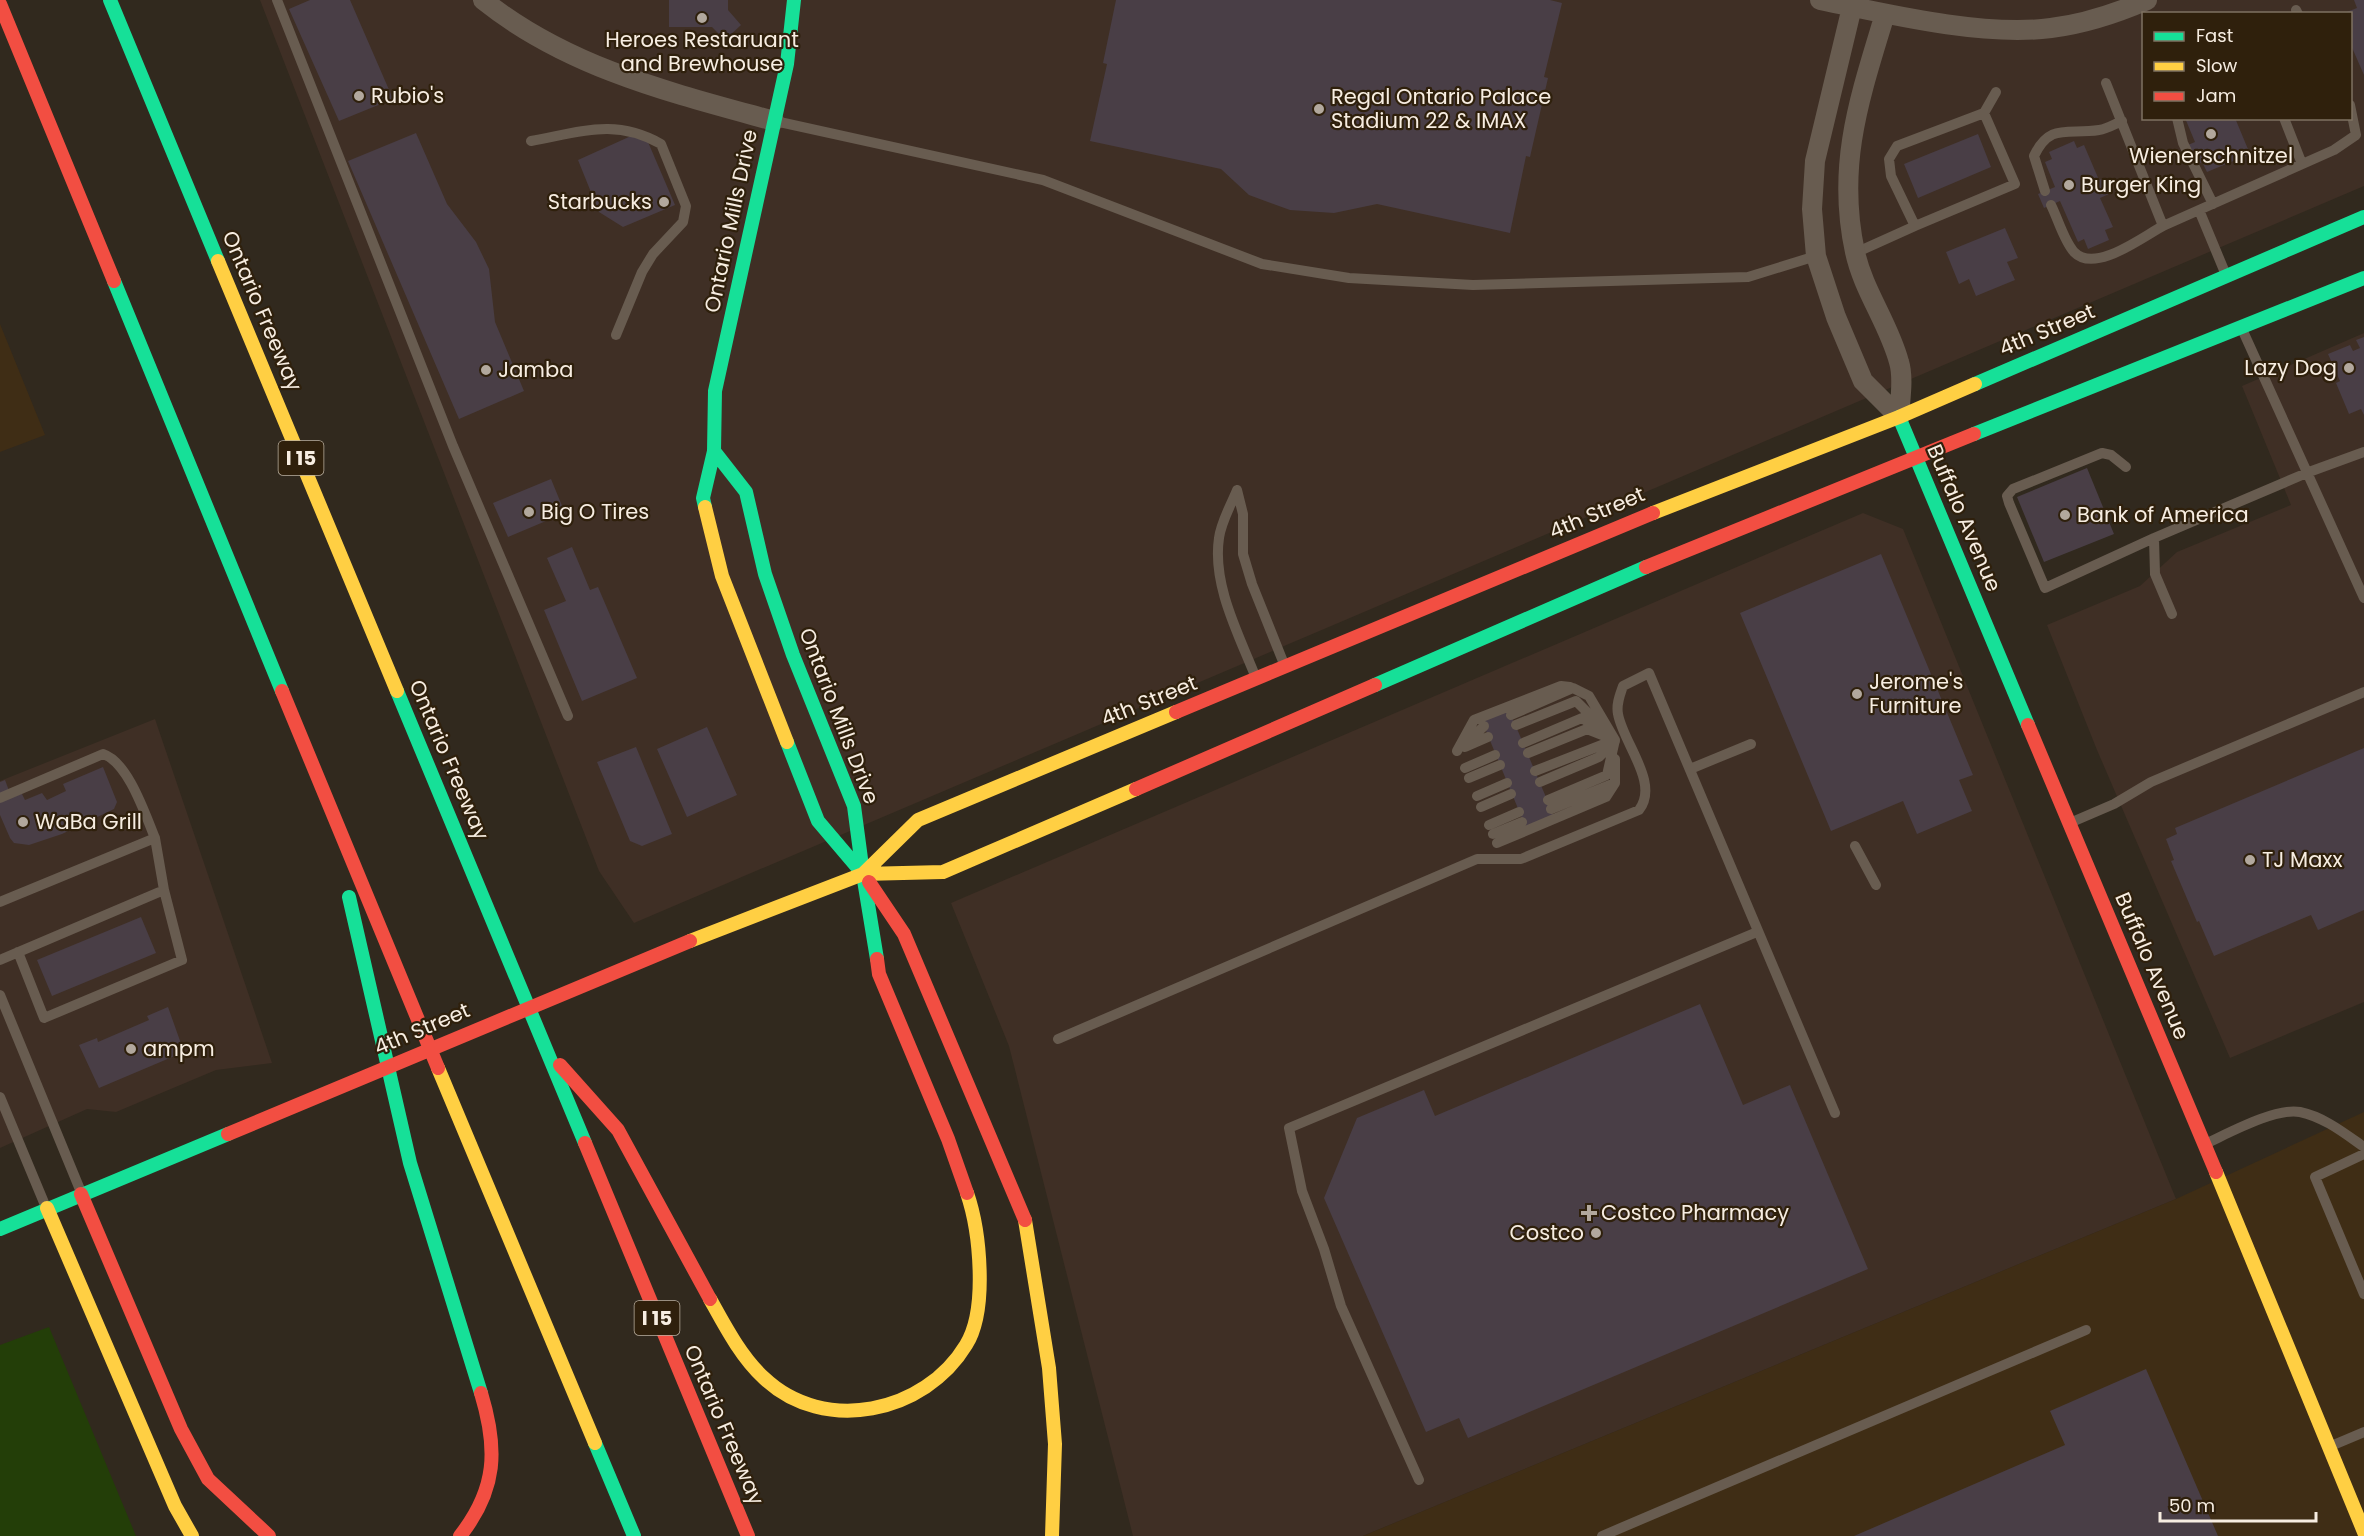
<svg xmlns="http://www.w3.org/2000/svg" width="2364" height="1536" font-family="Poppins,sans-serif">
<rect width="100%" height="100%" fill="#31291e"/>
<path fill="#3f2f25" fill-rule="evenodd" d="M260,0H2364V186L634,923L599,871ZM2144,14H2350V118H2144Z
M2364,333V1002L2230,1058L2097,750L2047,625L2140,586L2177,552L2291,505L2242,386Z
M1863,513L1903,529L2176,1199L1363,1536H1133L1009,1046L951,903Z
M155,719L272,1063L216,1070L116,1112L87,1109L0,1148V781Z"/>
<path fill="#3f2d15" d="M0,324L45,435L0,452Z
M2364,1112V1536H1363L2176,1199Z"/>
<path fill="#233e08" d="M49,1327L136,1536H0V1345Z"/>
<path fill="#493e46" d="M310,0H350L393,99L339,121L289,9Z
M669,0H728V10L741,25L725,40L712,27H669Z
M1116,0H1550L1562,3L1544,77L1548,78L1530,157L1526,156L1510,233L1377,204L1334,213L1290,210L1249,195L1221,169L1090,141L1107,64L1103,63Z
M2354,0H2364V75L2350,43V14L2344,13L2357,8Z
M2185,118H2235L2250,154L2207,172L2202,162L2197,165L2188,145L2195,142Z
M416,133L447,204L476,242L489,269L495,322L524,391L459,419L348,161Z
M1978,134L1991,167L1918,198L1904,164Z
M631,136L648,142L675,205L623,227L599,212L578,160Z
M2074,141L2077,148L2084,145L2099,180L2102,179L2109,194L2100,198L2113,227L2105,230L2109,240L2088,249L2084,239L2078,242L2060,201L2044,208L2038,194L2055,187L2045,162L2052,159L2049,152Z
M2005,228L2018,258L2007,262L2015,280L1976,296L1969,279L1959,284L1946,252Z
M2364,337V415L2361,409L2349,414L2336,383L2340,381L2328,354L2350,345L2353,351L2360,348L2356,340Z
M2087,468L2114,534L2044,562L2017,497Z
M551,479L565,513L508,537L493,503Z
M572,547L590,590L598,587L637,678L582,701L544,610L566,601L547,558Z
M1881,554L1973,775L1959,780L1972,811L1917,834L1903,801L1831,831L1740,613Z
M1509,710L1554,816L1526,828L1482,721Z
M707,727L737,795L687,817L657,749Z
M636,747L672,834L642,846L630,841L597,762Z
M2364,748V910L2318,930L2311,915L2214,956L2199,921L2197,922L2171,861L2174,860L2166,839L2177,834L2175,828Z
M103,767L117,802L114,809L62,834L29,845L14,843L10,838L0,815V782L5,780L11,796L21,792L25,800L42,793L47,800L66,791L63,784Z
M141,917L156,953L52,996L37,960Z
M1700,1004L1743,1105L1790,1085L1868,1269L1468,1438L1459,1418L1426,1432L1324,1198L1357,1118L1424,1090L1435,1116Z
M168,1007L184,1052L99,1088L79,1045L97,1038L98,1042L149,1020L147,1016Z
M2146,1369L2218,1536H1854L2065,1445L2050,1411Z"/>
<g fill="none" stroke-linecap="round" stroke-linejoin="round">
<path stroke="#685c50" stroke-width="10" d="M277,0L453,446L568,716
M2296,10L2298,14
M2106,83L2163,226L2199,210
M1984,113L2015,184L1915,226L1891,176L1889,159L1897,146L1984,113L1996,92
M2177,118L2183,143L2213,204
M2284,118L2302,164
M775,121L1043,180L1262,264L1349,278L1473,285L1748,277L1816,256
M531,141C581,132 615,118 661,144L686,206L683,222L653,254L642,272L616,335
M2045,191L2034,156C2050,122 2068,135 2099,130C2107,129 2115,124 2122,121
M2051,205C2058,219 2064,241 2074,252C2095,274 2142,237 2163,226
M1855,253L1915,226
M2226,275L2199,210L2334,150L2356,135L2350,105
M2242,329L2364,598
M2126,467L2111,455L2102,453L2013,489L2007,496L2009,503L2045,588L2154,538
M1237,490C1231,505 1221,522 1219,538C1212,585 1239,635 1256,678
M1237,490L1243,514V554L1252,584L1284,664
M2172,614L2155,574L2154,538L2309,472L2364,452
M1511,715L1573,688L1589,696L1615,740L1607,775L1548,800
M1516,725L1576,701L1602,727
M1523,743L1582,718L1595,727
M1464,745L1484,726
M1465,747L1488,737
M1457,751L1474,720L1561,686L1570,687
M1528,753L1587,729L1615,740
M1465,768L1495,755
M1690,769L1751,744
M1535,771L1612,741
M1469,778L1500,765
M1540,782L1599,757L1615,741
M1477,796L1507,783
M0,798L103,754C128,762 145,814 155,838L0,902
M1481,807L1511,794
M1551,809L1615,783V759
M2072,822L2114,804L2151,782L2364,692
M1489,825L1519,812
M1493,834L1522,822
M1497,843L1606,797L1615,783
M1855,846L1876,885
M18,952L44,1018L182,960L164,890
M0,960L164,890L155,838
M0,995L81,1192
M1058,1039L1477,859H1521L1639,810C1660,783 1623,743 1618,714C1616,704 1620,695 1623,686L1649,673L1835,1113
M0,1097L45,1205
M2205,1144C2227,1134 2276,1107 2300,1112C2324,1117 2344,1133 2364,1147
M2364,1154L2315,1177L2364,1294
M2331,1446L2364,1432
M1419,1480L1341,1306L1324,1249L1302,1191L1289,1128L1757,932
M1602,1536L2086,1330"/>
<path stroke="#685c50" stroke-width="20" d="M483,0C568,68 672,93 774,121
M1820,0C1887,14 1983,37 2051,28C2083,24 2117,13 2147,0
M1852,7L1815,161L1812,209L1816,256L1836,317L1863,381L1899,417
M1885,14C1860,97 1836,164 1855,252C1863,290 1889,324 1899,362C1904,378 1900,400 1899,417"/>
<path stroke="#16e098" stroke-width="14" d="M110,0L218,261
M114,281L282,691
M1975,384L2364,217
M1899,417L2028,725
M1974,434L2364,278
M714,451L746,492L765,574L793,655L854,806L863,874
M705,507L703,498L714,451L715,391L787,64L794,0
M1375,685L1646,567
M397,691L585,1143
M787,742L818,821L863,874
M863,874L877,959
M349,897L410,1163L481,1393
M0,1229L228,1134
M595,1443L634,1536"/>
<path stroke="#ffcf43" stroke-width="14" d="M218,261L397,691
M705,507L722,576L787,742
M1653,513L1899,417L1975,384
M863,874L918,820L1176,712
M690,941L863,874L943,872L1136,789
M438,1068L595,1443
M2216,1172L2364,1532
M47,1208L175,1506L192,1536
M1025,1220L1049,1368L1055,1444L1052,1536
M710,1299C725,1326 741,1357 764,1378C824,1435 925,1413 966,1345C988,1310 980,1231 967,1193"/>
<path stroke="#f24e42" stroke-width="14" d="M0,4L114,281
M1646,567L1974,434
M282,691L438,1068
M1176,712L1653,513
M2028,725L2216,1172
M1136,789L1375,685
M869,882L904,934L1025,1220
M877,959L879,974L948,1139L967,1193
M560,1065L618,1130L710,1299
M228,1134L690,941
M585,1143L748,1536
M81,1194L181,1429L208,1479L269,1536
M460,1536C497,1489 498,1449 481,1393"/>
</g>
<g fill="#b2a89d" stroke="#2f200c" stroke-width="2">
<circle cx="702" cy="18" r="6"/>
<circle cx="359" cy="96" r="6"/>
<circle cx="1319" cy="109" r="6"/>
<circle cx="2211" cy="134" r="6"/>
<circle cx="2069" cy="185" r="6"/>
<circle cx="664" cy="202" r="6"/>
<circle cx="2349" cy="368" r="6"/>
<circle cx="486" cy="370" r="6"/>
<circle cx="529" cy="512" r="6"/>
<circle cx="2065" cy="515" r="6"/>
<circle cx="1857" cy="694" r="6"/>
<circle cx="23" cy="822" r="6"/>
<circle cx="2250" cy="860" r="6"/>
<circle cx="131" cy="1049" r="6"/>
<path d="M1586 1204h6v6h6v6h-6v6h-6v-6h-6v-6h6z"/>
<circle cx="1596" cy="1233" r="6"/>
</g>
<g text-anchor="middle" stroke-width="4.5" stroke-linejoin="round" paint-order="stroke">
<g fill="#2f200c" stroke="#bbb0a1" stroke-width="1.5">
<rect x="278.5" y="441" width="45" height="34" rx="4.5"/>
<rect x="634.5" y="1301" width="45" height="34" rx="4.5"/>
</g>
<g font-size="20" font-weight="bold" fill="#f7ede1">
<text x="301" y="465">I 15</text>
<text x="657" y="1325">I 15</text>
</g>
<g font-size="21" fill="#f7ede1" stroke="#2f200c" text-anchor="start">
<text x="702" y="47" text-anchor="middle">Heroes Restaruant<tspan x="702" dy="24">and Brewhouse</tspan></text>
<text x="371" y="103">Rubio's</text>
<text x="1331" y="104">Regal Ontario Palace<tspan x="1331" dy="24">Stadium 22 &amp; IMAX</tspan></text>
<text x="2211" y="163" text-anchor="middle">Wienerschnitzel</text>
<text x="2081" y="192">Burger King</text>
<text x="652" y="209" text-anchor="end">Starbucks</text>
<text x="2337" y="375" text-anchor="end">Lazy Dog</text>
<text x="498" y="377">Jamba</text>
<text x="541" y="519">Big O Tires</text>
<text x="2077" y="522">Bank of America</text>
<text x="1869" y="689">Jerome's<tspan x="1869" dy="24">Furniture</tspan></text>
<text x="35" y="829">WaBa Grill</text>
<text x="2262" y="867">TJ Maxx</text>
<text x="143" y="1056">ampm</text>
<text x="1601" y="1220">Costco Pharmacy</text>
<text x="1584" y="1240" text-anchor="end">Costco</text>
</g>
<g font-size="21" fill="#f7ede1" stroke="#2f200c">
<text transform="translate(731 221) rotate(-78)" y="7">Ontario Mills Drive</text>
<text transform="translate(262 311) rotate(67)" y="7">Ontario Freeway</text>
<text transform="translate(2047 330) rotate(-23)" y="7">4th Street</text>
<text transform="translate(1597 513) rotate(-23)" y="7">4th Street</text>
<text transform="translate(1964 518) rotate(67)" y="7">Buffalo Avenue</text>
<text transform="translate(1149 701) rotate(-22)" y="7">4th Street</text>
<text transform="translate(839 716) rotate(69)" y="7">Ontario Mills Drive</text>
<text transform="translate(449 760) rotate(67)" y="7">Ontario Freeway</text>
<text transform="translate(2152 966) rotate(67)" y="7">Buffalo Avenue</text>
<text transform="translate(422 1029) rotate(-23)" y="7">4th Street</text>
<text transform="translate(724 1425) rotate(67)" y="7">Ontario Freeway</text>
</g>
</g>
<rect x="2142" y="12" width="210" height="108" fill="#2f200c" stroke="#7f7261" stroke-width="1.5"/>
<rect x="2154" y="32" width="30" height="9" fill="#16e098" stroke="#7f7261" stroke-width="1.5"/>
<text x="2196" y="42" font-size="18" fill="#f7ede1">Fast</text>
<rect x="2154" y="62" width="30" height="9" fill="#ffcf43" stroke="#7f7261" stroke-width="1.5"/>
<text x="2196" y="72" font-size="18" fill="#f7ede1">Slow</text>
<rect x="2154" y="92" width="30" height="9" fill="#f24e42" stroke="#7f7261" stroke-width="1.5"/>
<text x="2196" y="102" font-size="18" fill="#f7ede1">Jam</text>
<path d="M2160 1512v9h156v-9" fill="none" stroke="#f7ede1" stroke-width="3"/>
<text x="2169" y="1512" font-size="18" fill="#f7ede1" stroke="#2f200c" stroke-width="4.5" paint-order="stroke">50 m</text>
</svg>
